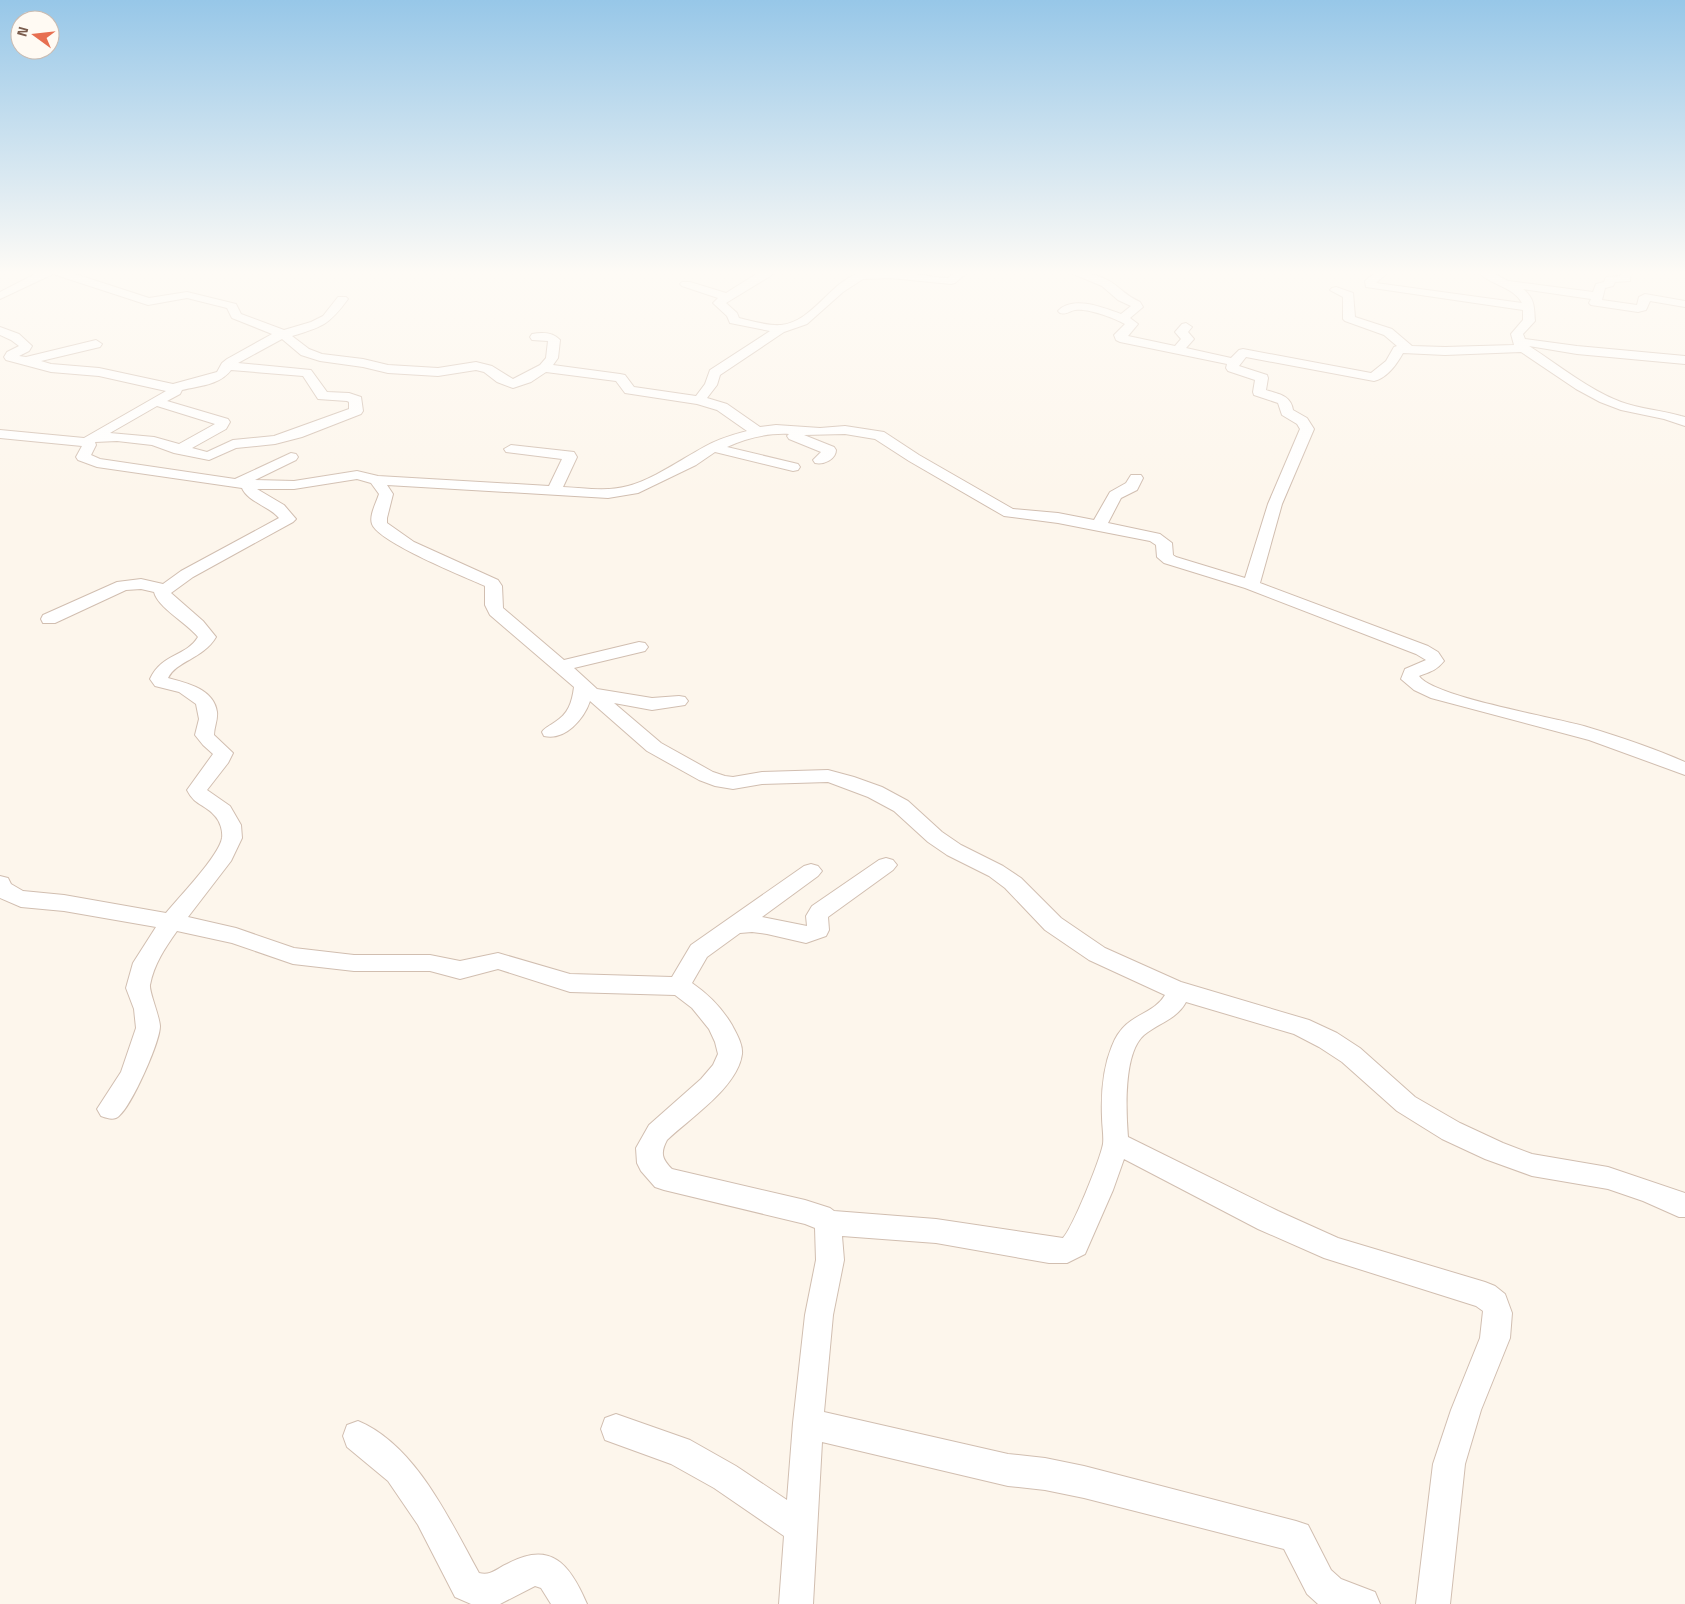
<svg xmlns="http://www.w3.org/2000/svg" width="1685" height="1604" font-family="'Titillium Web',sans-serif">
<rect width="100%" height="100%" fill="#fdf6ec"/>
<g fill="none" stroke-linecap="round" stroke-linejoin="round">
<g stroke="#d1beb0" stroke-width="2">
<path id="minor" d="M41,271H66L149,298L187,292L236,304L241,314L284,330L311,322L323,316L338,297H346L348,299C329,325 322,327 292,336L309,349L322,354L363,359L388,365L438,368L476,362L492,366L513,379L540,365L546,358L548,341L532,340L530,337L532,334C542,332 553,332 560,340L558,358L553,365L620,374L625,375L634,387L696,396L705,384L710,370L770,331L730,323L727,316L713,303L718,298L682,286L680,284L682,282H690L726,293L761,271H772V275L726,303L737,313L739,318C752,321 768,326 781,325C812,322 829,284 857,274C885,264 919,277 948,278L957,271H969L955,283L951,284L890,278L863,279L843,292L807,324L784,332L720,375L717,385L707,398L727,404L760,427L776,425L820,428L845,426L884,432L919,455L1013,509L1058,513L1094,520L1110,492L1126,483L1131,475H1141L1143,478L1137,490L1121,498L1108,523L1160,534L1172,543L1173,555L1176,557L1245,578L1268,504L1300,429L1297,424L1282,415L1278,403L1254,395L1253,392L1255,380L1228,371L1226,368L1227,364L1120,342L1116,340L1114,335L1125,324C1114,318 1088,308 1075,310C1069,311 1067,315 1060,313L1058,311C1073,295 1104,308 1121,314L1131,306L1118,300L1102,286L1066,271C1080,271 1098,274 1111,282C1123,290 1125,295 1140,302L1143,307L1130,318L1138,324L1128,336L1175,346L1181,339L1175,332L1182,324L1186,323L1192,327L1188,332L1194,339L1186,348L1231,358L1239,350L1243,349L1371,373L1386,361L1394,347L1397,346L1384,335L1345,321L1343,319V297L1330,290L1332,288L1336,287L1353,293L1355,317L1392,329L1412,346L1445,347L1514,345L1511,334L1523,320V310L1366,287L1365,281L1377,271H1389L1376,283L1522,303C1513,286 1489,285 1477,271H1489L1508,281L1593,292L1596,284L1604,282L1606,277L1620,276L1621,271H1631L1630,281L1615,282L1613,286L1605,288L1602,300L1637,305L1639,297L1645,294L1685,301V307L1650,301L1646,310L1638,312L1591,305L1589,303L1591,299L1523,289C1535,299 1534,307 1535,321L1523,334L1525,339L1577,346L1685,356V364L1577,354L1529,346C1559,365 1587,389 1621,402C1640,409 1661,410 1681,416L1685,417V426L1664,419L1621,410L1600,402L1576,389L1521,352L1445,355L1403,353C1397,364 1387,378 1374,381L1246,357L1239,366L1267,375L1268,378L1266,390C1278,394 1291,395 1293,410L1307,418L1314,429L1282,504L1260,583L1428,646L1438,652L1444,661C1437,670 1430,672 1419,676C1433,697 1557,718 1587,727C1620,737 1653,748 1685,762V775L1589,740L1431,698L1414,690L1401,679L1405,669L1426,660L1416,654L1245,588L1164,563L1157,557L1156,545L1150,541L1058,523L1004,516L909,461L875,439L845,434L804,435L834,447L836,450C836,459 824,465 815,463L813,460L821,452L789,439L787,436L789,434C768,433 746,438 727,447L798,464L800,467L798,470L793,471L715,452L696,465L638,493L608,498L387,485L393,494L387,518V523L414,542L498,580L502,586L503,608L564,660L639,642L645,643L648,647L645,651L574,668L597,689L652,698L679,696L685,697L688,701L685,705L652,710L614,703L661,743L713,772L725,776L733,777L762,772L828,770L854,777L882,787L908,801L942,832L961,845L1003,866L1021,878L1061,918L1105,948L1181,982L1309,1020L1337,1033L1360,1048L1415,1097L1460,1123L1503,1143L1532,1154L1608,1167L1685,1193V1217H1679L1643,1201L1608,1189L1532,1176L1485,1159L1442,1139L1397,1111L1342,1062L1319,1047L1294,1034L1186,1002C1177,1019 1159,1023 1144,1035C1123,1053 1126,1112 1128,1137L1278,1211L1338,1238L1485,1282L1495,1286L1505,1294L1512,1313L1510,1338L1481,1410L1465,1464L1450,1604H1416L1433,1464L1451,1410L1480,1338L1483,1311L1476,1306L1324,1258L1258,1229L1124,1159L1113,1190L1085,1254L1067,1263H1049L936,1243L842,1236L844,1260L833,1315L824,1412L1008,1454L1045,1458L1084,1466L1296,1521L1308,1525L1331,1570L1341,1579L1375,1592L1380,1604H1318L1307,1594L1284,1549L1084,1498L1045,1490L1008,1486L822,1442L813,1604H779L784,1536L714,1488L671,1464L605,1440L601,1429L605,1418L616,1414L690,1440L736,1466L787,1500L793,1423L805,1315L816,1260L815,1228L805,1224L664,1190L655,1187L641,1171L637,1163L636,1148L649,1125L701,1079L713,1065L718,1054L715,1042L709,1029L692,1008L675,995L570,992L498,969L460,979L430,971H354L293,964L232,943L177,931C165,948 154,964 150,985C149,992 159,1014 160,1026C160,1042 132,1105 119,1116C114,1121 107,1118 101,1116L97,1109L121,1072L136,1028L134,1009L126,988L133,963L156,927L64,911L21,907L0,898V876L8,878L11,884L23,891L64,895L166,913C179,897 219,856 222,838C223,831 220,821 215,816C205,804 195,806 187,790L213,754L203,745L195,735L199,719L196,704L179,692L155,686L150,679C162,653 186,657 198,637C187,623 158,608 154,592L141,589L126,590L55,623H43L41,619L43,615L117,582L141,579L163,584L181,571L279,518C269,506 248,502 242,488L97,467L78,460L76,457L82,446L0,438V430L84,438L166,391L99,376L51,372L6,360L4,357L7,352L19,346L11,340L0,335V327L19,334L32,346L29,351L19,356L26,357L96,340L102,344L100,347L41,361L51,364L99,368L173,384L217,372L222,363L227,359L272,334L232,318L227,308L187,298L148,305L53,274L0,299V292ZM282,339L301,355L320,361L363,367L388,373L438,376L476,370L484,372L497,382L513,388L531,382L546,372L616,381L625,393L697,404L717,410L747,431C732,435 718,439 704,447C682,459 652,480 628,486C607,492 584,488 563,487L577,457L574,452L511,445L504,449L506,452L562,459L549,486L378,476L357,471L294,481L255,480L296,460L298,457L296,454L291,453L235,479L100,459L91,455L96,445L95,442L117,441L152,445L174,453L209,460L236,448L275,444L302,437L361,414L363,411L361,397L349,393L327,392L311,370L238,363ZM231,370L303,376L318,399L347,401L349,402V409L274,436L233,440L207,452L192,448L226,429L230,422L228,419L167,401L180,394L182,390C199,386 220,385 231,370ZM157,406L215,424L179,444L154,437L110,433ZM357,479L371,483L379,494C376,503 369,516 372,524C378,542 465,577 485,586V605L490,615L574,687C572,703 568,714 555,722C550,726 545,727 542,732L544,736C565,741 584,719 590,701L647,751L699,780L715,786L733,789L762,784L828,782L868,797L894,811L928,842L947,855L989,876L1005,888L1045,930L1089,960L1165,995C1152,1017 1125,1012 1112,1046C1103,1068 1101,1093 1102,1117C1102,1126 1104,1136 1103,1144C1100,1160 1073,1227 1063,1238L936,1219L834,1211L830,1208L805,1200L672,1169C662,1159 660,1153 667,1140C690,1118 738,1087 742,1054C743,1044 736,1033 732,1025C722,1008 708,994 692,983L707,957L740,933L752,932L767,934L806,943L826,936L829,930L828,917L893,870L897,865L893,860L886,858L879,860L812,906L806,916L807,926L762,917L818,876L822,871L818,866L811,864L804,866L691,945L672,977L570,974L498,953L460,961L430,955H354L294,948L236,928L188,917L231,861L242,838L241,825L230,806L207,790L228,763L233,753L214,735C214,727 218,720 217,712C214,689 187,683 168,678C176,661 203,659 216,637L203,621L171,593L193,577L293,522L296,519L284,505L257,489H294Z
M358,1421C416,1445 450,1521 479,1573C491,1576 496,1569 507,1564C551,1540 570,1564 587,1604H551L541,1588L535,1586L500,1604H471L455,1597L418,1525L388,1481L347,1447L343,1436L347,1425Z"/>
</g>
<use href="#minor" fill="#fff" fill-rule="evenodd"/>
</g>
<linearGradient id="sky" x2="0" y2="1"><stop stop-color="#97c7e8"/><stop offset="0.55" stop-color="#fefbf6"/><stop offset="1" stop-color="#fefbf6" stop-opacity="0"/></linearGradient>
<rect width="1685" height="496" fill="url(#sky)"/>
<g transform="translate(35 35) rotate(285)"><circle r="24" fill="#fffaf3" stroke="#cabbb1"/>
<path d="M0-4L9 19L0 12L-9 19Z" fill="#e76f51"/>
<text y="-8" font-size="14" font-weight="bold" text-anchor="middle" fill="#7a5c4d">N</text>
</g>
</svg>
